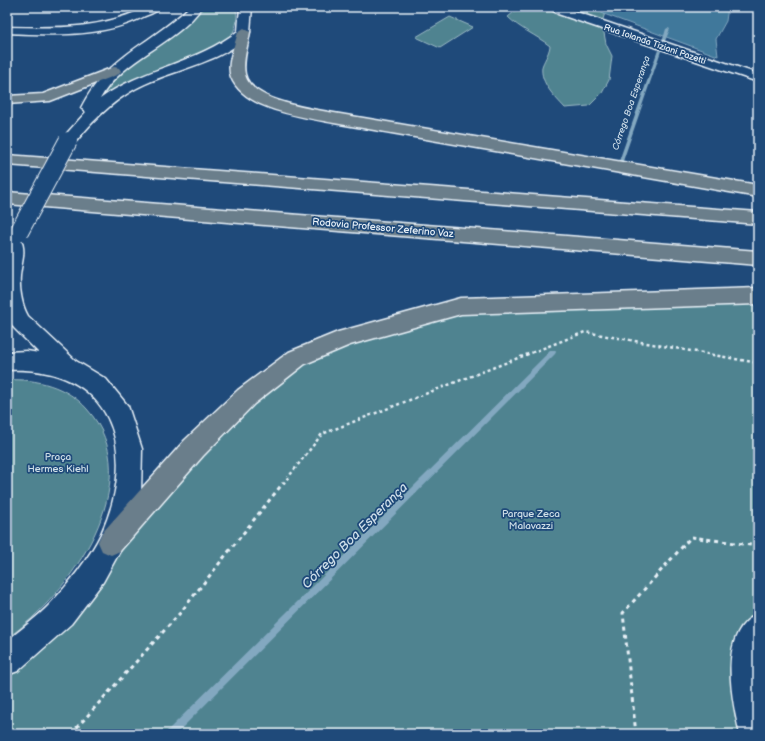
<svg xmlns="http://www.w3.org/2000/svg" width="765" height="741" font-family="'Balsamiq Sans',sans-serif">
<rect width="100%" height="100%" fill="#1f4a7a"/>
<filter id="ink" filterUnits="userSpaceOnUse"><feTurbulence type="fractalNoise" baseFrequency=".025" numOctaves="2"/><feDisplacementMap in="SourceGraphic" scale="8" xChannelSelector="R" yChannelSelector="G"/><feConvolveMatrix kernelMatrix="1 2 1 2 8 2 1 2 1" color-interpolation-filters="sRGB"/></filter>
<g filter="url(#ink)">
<path fill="#4f8390" stroke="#9cbac4" d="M199,7H235C241,24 232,37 220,48L133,80L116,88L93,104L100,94L124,68L180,30Z
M520,7H607L602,22L606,44L612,56L609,80L602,93L589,106L565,108C555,97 540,83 542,67C543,62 549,54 550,46C536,35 520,29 508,17Z
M450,17L473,27L440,48L416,37Z
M758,296V627L754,734H7V664L246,397L345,338L461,306Z
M7,380C36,378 68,387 87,409C151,480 70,595 7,638Z"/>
<path fill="#40789b" stroke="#83a8c0" d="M585,7H728L726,21L716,39L718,56Z"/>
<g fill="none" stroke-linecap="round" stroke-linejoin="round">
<path fill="#83a8c0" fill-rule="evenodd" d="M668,28L670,29L665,41L662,42L666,29Z
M658,50L661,51L623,161L621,162H619V161Z
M551,350H555L556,352L555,354L176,734H166L167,731Z"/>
<g stroke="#e8f1f8" stroke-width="3">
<path id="minor" d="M146,7H161C157,12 150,14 145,16C103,38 53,35 7,33V27C57,28 100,30 146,7Z
M548,7H562L758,74V82L558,14Z
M758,614V734H740C732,701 717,631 758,614Z"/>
</g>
<g stroke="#e8f1f8" stroke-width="3">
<path id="secondary" d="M189,7H202C176,45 123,57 100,99C144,67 196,64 238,31L240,7H252L250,32C232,59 174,70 145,84C116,97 93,120 74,144L68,146L62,144L60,141L86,112L81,108C87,96 94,85 104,75C129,48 163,33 189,7Z
M13,236L20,238C27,251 21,263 20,276C19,289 22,306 28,316L76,361L106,379L128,406L142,449L141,493L120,551L103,582L71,624L18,671L7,675V641C21,629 38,617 51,603C68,585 90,557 101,534C140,449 112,365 7,370V352L27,351L39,353L14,328L7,317V238Z"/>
</g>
<g stroke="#e8f1f8" stroke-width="3">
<path id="motorway" d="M244,28L250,32C248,45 242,61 245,74C250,101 312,109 334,113L758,185V197L334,123C304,117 244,110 231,77C226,64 235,45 238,32Z
M114,67L119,68L121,71L119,74L50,101L7,104V96L43,94Z
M7,155L758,212V224L7,165Z
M7,192L758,251V265L7,204Z
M758,288V304L461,314L350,345L305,364L254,404L203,456L120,551L111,555L102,551L98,542L102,533L185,440L238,390L289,352L338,332L461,298Z"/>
</g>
<path stroke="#e8f1f8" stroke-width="2.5" stroke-dasharray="3 3" stroke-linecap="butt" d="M283,484L322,434L585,332L758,363"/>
<path stroke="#e8f1f8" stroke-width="3" stroke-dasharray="4 4" stroke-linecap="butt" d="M71,734L180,613L283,483
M636,734L623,613L691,537L758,546"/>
<use href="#minor" fill="#1f4a7a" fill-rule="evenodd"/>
<use href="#secondary" fill="#1f4a7a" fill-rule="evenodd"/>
<use href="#motorway" fill="#6b7e8b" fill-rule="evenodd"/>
<g stroke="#e8f1f8" stroke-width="20" stroke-linecap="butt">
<path id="secondary-bridge" d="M19,232L68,141"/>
</g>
<use href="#secondary-bridge" stroke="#1f4a7a" stroke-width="18"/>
</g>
</g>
<g text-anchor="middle" stroke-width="3.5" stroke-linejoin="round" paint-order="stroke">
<g font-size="9" fill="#e8f1f8" stroke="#1f4a7a">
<text transform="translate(655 44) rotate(19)" y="3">Rua Iolanda Tiziani Pazetti</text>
</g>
<g font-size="9" font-style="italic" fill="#cfdfea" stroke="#1f4a7a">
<text transform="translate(631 103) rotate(-71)" y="3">Córrego Boa Esperança</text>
</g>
<g font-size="10" fill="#e8f1f8" stroke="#1f4a7a">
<text transform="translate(383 227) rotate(5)" y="4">Rodovia Professor Zeferino Vaz</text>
</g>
<g font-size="10" fill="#d1e0e8" stroke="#1f4a7a">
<text x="58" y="460">Praça<tspan x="58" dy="12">Hermes Kiehl</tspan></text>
<text x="531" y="517">Parque Zeca<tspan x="531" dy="12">Malavazzi</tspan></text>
</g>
<g font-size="13" font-style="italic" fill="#cfdfea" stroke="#1f4a7a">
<text transform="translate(354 535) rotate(-45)" y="5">Córrego Boa Esperança</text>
</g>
</g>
<rect width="765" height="741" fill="none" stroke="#1f4a7a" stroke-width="24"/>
<rect x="12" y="12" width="741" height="717" fill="none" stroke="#e8f1f8" stroke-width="1.5" filter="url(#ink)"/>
</svg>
